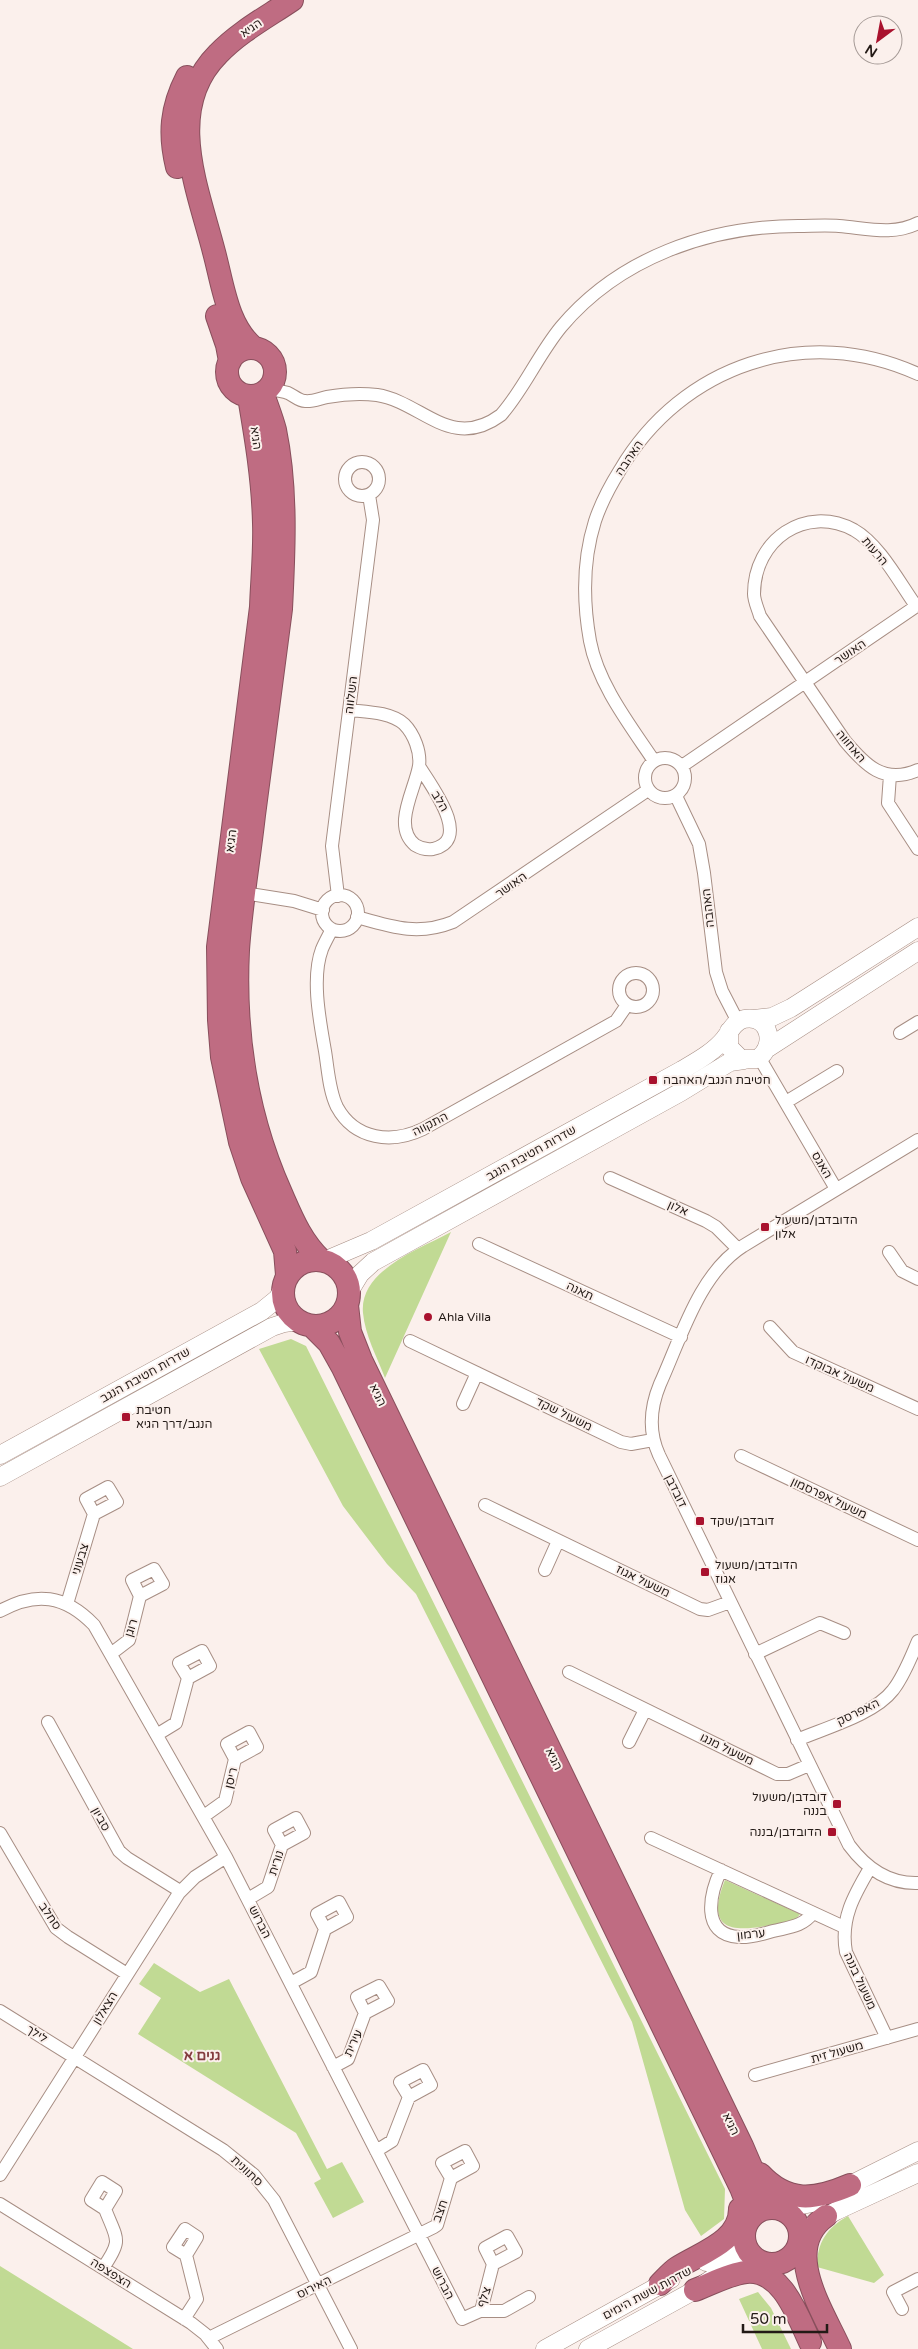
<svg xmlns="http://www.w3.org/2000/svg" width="918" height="2349" font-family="'Varela Round','Noto Sans Hebrew',sans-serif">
<rect width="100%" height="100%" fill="#fbf0ec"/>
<path fill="#c1da94" d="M451,1232L385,1378C377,1357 365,1335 363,1313C359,1270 420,1249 451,1232Z
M291,1339L306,1346L725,2189L724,2219L701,2236L685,2210L632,2022L416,1594L387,1564L343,1506L259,1349Z
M725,1880L800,1914C794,1924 776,1924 765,1926C722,1934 708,1922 725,1880Z
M154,1963L200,1992L229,1979L327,2169L342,2162L364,2202L333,2218L314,2183L321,2179L296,2133L138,2034L161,1998L139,1984Z
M848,2216L884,2275L874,2283L817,2267C817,2242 827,2228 848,2216Z
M0,2266L133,2349H0Z
M758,2292L771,2308L791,2349H762L739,2299Z"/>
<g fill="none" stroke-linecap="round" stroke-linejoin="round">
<g stroke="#a78e84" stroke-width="14">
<path id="street" d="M269,389C275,390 282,391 288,393C293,395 299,401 305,401C312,402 321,398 327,397C344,394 360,393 377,395C422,402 451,452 501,415C524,389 538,355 561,327C619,258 709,226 798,226C811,226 826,225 839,226C866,228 893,236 918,223
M345 479a17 17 0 1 1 34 0a17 17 0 1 1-34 0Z
M916,606C899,582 879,544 854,530C805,504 754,540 754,594C754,601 758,609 760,616L845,741C865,765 884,785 918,770
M349,710C367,712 390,712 404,724C414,734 421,752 419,766C415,790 392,826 415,845C420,848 427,850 433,849C474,840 429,783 419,766
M645 778a20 20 0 1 1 40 0a20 20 0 1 1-40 0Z
M654,761C630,725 598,684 590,641C583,602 583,559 595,521C601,503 610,486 620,470C682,365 806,323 918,374
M682,766L918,605
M890,775L888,803L918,849
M676,796L699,844L704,873L716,972L722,991L738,1022
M244,893L294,901L323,910
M322 913a18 18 0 1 1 36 0a18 18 0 1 1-36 0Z
M338,896L332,846L373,520L369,495
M357,917C392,927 418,936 453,922L648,790
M332,929C329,935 325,942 322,949C311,978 320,1022 325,1051C328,1069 329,1091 337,1107C355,1140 392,1144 423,1129L616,1021L627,1005
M619 990a17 17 0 1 1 34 0a17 17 0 1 1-34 0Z
M900,1033L918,1022
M759,1057L836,1189
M786,1102L837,1071
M918,1140L743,1246C699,1274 681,1338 660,1384C650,1408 648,1431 659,1455L849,1845C866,1868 889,1884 918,1883
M610,1178L706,1221L716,1227L738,1249
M479,1244L681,1337
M889,1252L902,1271L918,1279
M770,1327L793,1352L918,1409
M410,1341L621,1442L631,1444L653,1440
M463,1404L477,1373
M741,1456L918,1540
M485,1505L700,1609L708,1610L730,1602
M545,1570L558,1541
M67,1604L94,1514L117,1502L108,1487L86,1499L94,1514
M0,1611C36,1591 65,1595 94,1625L226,1857L462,2319L480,2311L482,2307L493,2264L485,2248L507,2236L516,2252L493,2264
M112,1653L129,1640L140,1596L132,1580L154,1569L163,1584L140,1596
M755,1654L820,1623L844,1633
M569,1672L777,1774H788L809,1765
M48,1722L119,1851L127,1858L180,1891
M158,1734L176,1723L188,1678L179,1663L202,1651L210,1666L188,1678
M797,1740C825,1728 875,1714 893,1690C904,1676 911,1657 918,1641
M629,1742L645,1710
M204,1816L225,1801L235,1759L227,1744L249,1732L257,1747L235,1759
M0,1833L56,1928L68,1937L127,1974
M651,1838L844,1927
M870,1868C854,1895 840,1919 846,1952L887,2038
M721,1870C710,1893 700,1935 739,1937C750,1938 762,1934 773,1931C789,1927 802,1927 813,1913
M248,1899L268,1887L282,1845L304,1833L296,1818L274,1830L282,1845
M291,1983L311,1972L325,1929L347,1917L339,1902L317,1914L325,1929
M0,2011L223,2150L254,2175L274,2200L351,2349
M333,2067L348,2059L365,2013L388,2001L379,1986L357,1997L365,2013
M755,2075L918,2029
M376,2151L392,2141L409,2097L431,2085L423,2070L400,2082L409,2097
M0,2175L179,1893L195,1877L226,1857
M102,2182L116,2191L105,2209L91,2200Z
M0,2204L191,2323L205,2334L217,2349
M103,2268C123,2239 117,2240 105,2209
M902,2309L893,2292L918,2279
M480,2311H504L529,2297
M184,2319L197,2299L186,2255L173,2247L185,2229L197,2237L186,2255
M209,2338L434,2227L437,2225L451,2178L473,2166L465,2151L442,2163L451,2178"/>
</g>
<g stroke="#a78e84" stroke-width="19">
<path id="secondary" d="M754,1019L772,1017L791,1008L918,927
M768,1048L918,951
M324,1261L371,1241L682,1070C697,1061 714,1052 725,1038C731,1030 734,1022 744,1019C770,1014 777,1047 757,1059H741L729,1047V1031
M349,1292L360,1274L373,1262L681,1092L730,1062L744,1060
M0,1455L262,1311L278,1298L283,1288
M0,1477L272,1327L284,1323L298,1321
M840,2190L918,2151
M782,2209L817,2202
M815,2223L836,2211L918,2173
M706,2262C722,2254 736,2248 744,2231
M545,2349L671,2279
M588,2349L695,2290L734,2264L745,2260H757"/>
</g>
<g stroke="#884f5c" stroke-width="24">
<path id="highway" d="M177,167C169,134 171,108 187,77
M217,316L227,345L230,361
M227 372a24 24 0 1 1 48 0a24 24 0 1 1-48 0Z
M254,348C227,326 223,285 214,252C198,189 163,109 218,54C239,32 267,17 292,0
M263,394C267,406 272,418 275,430C287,488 284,550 281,609C272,678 263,746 254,815C249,860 241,905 238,950C234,1033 247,1117 281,1193C292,1218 301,1241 321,1260
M249,397C256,438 263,480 264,523C265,551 262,579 261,607L218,947L219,1020L222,1057L240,1142L252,1178L285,1251L287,1275
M283 1293a33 33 0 1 1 66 0a33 33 0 1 1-66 0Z
M347,1305L350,1332L361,1360L742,2146C752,2169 759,2189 777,2208
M312,1326L329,1343L343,1368L741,2188L748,2206V2221
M760,2174C788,2204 815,2200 850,2185
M744 2236a28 28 0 1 1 56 0a28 28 0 1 1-56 0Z
M826,2216C780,2248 823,2311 840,2349
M660,2284C665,2279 671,2272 677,2268C700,2253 740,2242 740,2209
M695,2290C711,2284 729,2274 746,2272C782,2268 798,2317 810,2342"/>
</g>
<use href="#street" stroke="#fff" stroke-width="12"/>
<use href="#secondary" stroke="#fff" stroke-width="18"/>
<use href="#highway" stroke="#bf6c82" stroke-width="22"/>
</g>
<g fill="#a9122e" stroke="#fbf0ec" stroke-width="2">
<rect x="648" y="1075" width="10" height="10" rx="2.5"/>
<rect x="760" y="1222" width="10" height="10" rx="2.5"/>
<circle cx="428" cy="1317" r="5"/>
<rect x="121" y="1412" width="10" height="10" rx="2.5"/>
<rect x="695" y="1516" width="10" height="10" rx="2.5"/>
<rect x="700" y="1567" width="10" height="10" rx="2.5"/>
<rect x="832" y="1799" width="10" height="10" rx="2.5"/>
<rect x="827" y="1827" width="10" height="10" rx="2.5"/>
</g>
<g text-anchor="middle" stroke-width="4" stroke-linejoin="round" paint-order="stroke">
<g font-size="12" fill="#231a16" stroke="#fbf0ec">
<text transform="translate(251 28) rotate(-34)" y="4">הגיא</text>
<text transform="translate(256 438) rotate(82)" y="4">הגיא</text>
<text transform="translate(629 458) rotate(-56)" y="4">האהבה</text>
<text transform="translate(875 551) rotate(50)" y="4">הרעות</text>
<text transform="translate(850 652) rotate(-34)" y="4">האושר</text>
<text transform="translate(351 695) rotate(-83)" y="4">השלווה</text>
<text transform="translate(851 746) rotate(50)" y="4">האחווה</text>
<text transform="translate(440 801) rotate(59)" y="4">הלב</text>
<text transform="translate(231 841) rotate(-83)" y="4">הגיא</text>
<text transform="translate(511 885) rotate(-35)" y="4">האושר</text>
<text transform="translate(708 908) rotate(-96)" y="4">האהבה</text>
<text transform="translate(430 1124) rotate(-27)" y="4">התקווה</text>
<text transform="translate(531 1153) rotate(-29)" y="4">שדרות חטיבת הנגב</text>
<text transform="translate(822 1165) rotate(60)" y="4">האגס</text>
<text transform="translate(678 1208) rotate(24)" y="4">אלון</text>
<text transform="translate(580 1291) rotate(25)" y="4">תאנה</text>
<text transform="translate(840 1374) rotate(24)" y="4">משעול אבוקדו</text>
<text transform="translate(145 1375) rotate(-29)" y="4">שדרות חטיבת הנגב</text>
<text transform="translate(378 1395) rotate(64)" y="4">הגיא</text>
<text transform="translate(564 1414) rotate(26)" y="4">משעול שקד</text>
<text transform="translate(676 1491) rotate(64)" y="4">דובדבן</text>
<text transform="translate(829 1498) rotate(25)" y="4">משעול אפרסמון</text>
<text transform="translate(80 1559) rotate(-73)" y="4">צבעוני</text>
<text transform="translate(643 1581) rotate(26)" y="4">משעול אגוז</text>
<text transform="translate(131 1628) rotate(-72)" y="4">רוגן</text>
<text transform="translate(858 1712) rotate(-26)" y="4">האפרסק</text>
<text transform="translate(727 1749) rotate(26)" y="4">משעול מנגו</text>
<text transform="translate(554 1759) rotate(64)" y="4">הגיא</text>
<text transform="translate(231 1778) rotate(-76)" y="4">ריסן</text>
<text transform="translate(101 1819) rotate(61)" y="4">סביון</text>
<text transform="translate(276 1863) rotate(-72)" y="4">נורית</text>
<text transform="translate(50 1916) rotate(56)" y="4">סחלב</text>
<text transform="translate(260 1922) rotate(63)" y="4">הברוש</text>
<text transform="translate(751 1934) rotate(-6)" y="4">ערמון</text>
<text transform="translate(860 1981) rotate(65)" y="4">משעול בננה</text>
<text transform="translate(105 2008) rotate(-58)" y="4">הצאלון</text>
<text transform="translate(37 2034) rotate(32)" y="4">לילך</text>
<text transform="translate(353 2043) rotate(-65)" y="4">עירית</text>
<text transform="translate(837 2052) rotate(-16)" y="4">משעול זית</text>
<text transform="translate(731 2124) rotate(64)" y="4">הגיא</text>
<text transform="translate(247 2171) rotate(43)" y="4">סתוונית</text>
<text transform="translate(440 2211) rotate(-70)" y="4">חצב</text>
<text transform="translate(111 2273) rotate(32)" y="4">הצפצפה</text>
<text transform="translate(443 2283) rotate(63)" y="4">הברוש</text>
<text transform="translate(314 2287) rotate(-26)" y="4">האירוס</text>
<text transform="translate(647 2293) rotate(-28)" y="4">שדרות ששת הימים</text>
<text transform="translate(484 2297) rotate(-72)" y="4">צלף</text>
</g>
<g font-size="12" fill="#231a16" stroke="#fbf0ec" text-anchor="start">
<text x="663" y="1084">חטיבת הנגב/האהבה</text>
<text x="775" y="1224">הדובדבן/משעול<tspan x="775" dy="14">אלון</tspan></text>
<text x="438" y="1321">Ahla Villa</text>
<text x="136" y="1414">חטיבת<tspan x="136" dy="14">הנגב/דרך הגיא</tspan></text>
<text x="710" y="1525">דובדבן/שקד</text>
<text x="715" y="1569">הדובדבן/משעול<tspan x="715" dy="14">אגוז</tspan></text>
<text x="827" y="1801" text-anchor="end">דובדבן/משעול<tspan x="827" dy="14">בננה</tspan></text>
<text x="822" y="1836" text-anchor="end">הדובדבן/בננה</text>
</g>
<g font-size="14" font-weight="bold" fill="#843c3e" stroke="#fbf0ec">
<text x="202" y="2060">גנים א</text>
</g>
</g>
<g transform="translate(878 40) rotate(212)"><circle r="24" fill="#fbf0ec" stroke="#a59a96"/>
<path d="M0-4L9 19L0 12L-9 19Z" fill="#a9122e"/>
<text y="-8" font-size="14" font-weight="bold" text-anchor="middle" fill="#231a16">N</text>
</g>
<path d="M743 2324v8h84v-8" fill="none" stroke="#231a16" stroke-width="2.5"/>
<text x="750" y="2324" font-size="15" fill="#231a16" stroke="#fbf0ec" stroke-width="4" paint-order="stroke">50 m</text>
</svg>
